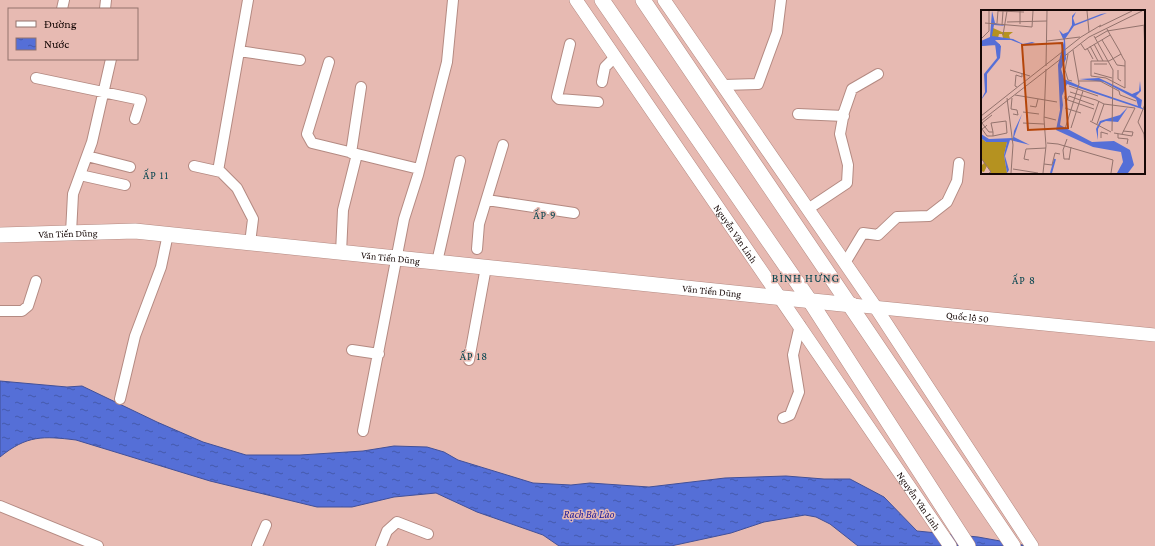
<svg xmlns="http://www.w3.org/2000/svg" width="1155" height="546" font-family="'Crimson Pro',serif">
<defs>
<pattern id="water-ripples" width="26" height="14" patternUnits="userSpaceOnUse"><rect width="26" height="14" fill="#556fd7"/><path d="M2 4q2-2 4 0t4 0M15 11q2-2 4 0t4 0" fill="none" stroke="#4559ac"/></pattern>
</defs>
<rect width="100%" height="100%" fill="#e7bab2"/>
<path fill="url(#water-ripples)" stroke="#425098" d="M0,381L67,387L82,386L157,422L203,442L246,455H300L363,451L394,446L427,447L444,452L458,460L533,483L571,485L590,483L649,487L725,478L786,476L824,479H850L884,497L917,531L978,537L1028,546H858L830,524L816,517L805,515L764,522L731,533L671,546H559L543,535L477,512L436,493L394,497L352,507H317L210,481L76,440C43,436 27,435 0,457Z"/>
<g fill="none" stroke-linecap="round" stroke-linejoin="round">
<g stroke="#b48a82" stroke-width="12">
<path id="minor" d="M62,9L64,0
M105,9L106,0
M570,44L557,97L559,99L598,102
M239,51L300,60
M329,62L307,134L312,143L419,169
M36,78L141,100L135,119
M602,82L605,67L615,57
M723,85L758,84L777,32L781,0
M798,114L844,116
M351,153L361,87
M87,156L130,167
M194,166L221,172L237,188L253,219L250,243
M218,171L248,0
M80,175L125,185
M487,200L574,213
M808,209L847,183L848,165L840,134L844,112L852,89L878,74
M71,233L73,194L92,142L111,59
M477,249L479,224L503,145
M341,253L343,210L357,154
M437,262L460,161
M845,263L863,233L878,235L897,217L929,216L947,202L957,181L959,163
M0,311H22L28,306L36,281
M352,350L379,354
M469,360L486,267
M120,399L135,336L161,267L168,234
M783,418L790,415L799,392L793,355L800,325
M363,431L404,219L418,175L447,62L453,0
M0,506L98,546
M257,546L266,525
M381,546L387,531L397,522L428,534"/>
</g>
<g stroke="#b48a82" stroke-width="14">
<g id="major">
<path id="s1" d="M576,0L950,546"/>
<path d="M664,0L876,308L1032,546"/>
<path id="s2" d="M852,305L1155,335"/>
</g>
</g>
<g stroke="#b48a82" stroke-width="16">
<g id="highway">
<path d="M602,0L810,301L968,546"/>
<path d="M643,0L1013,546"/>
<path id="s3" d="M0,235L135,231L852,305"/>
</g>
</g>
<use href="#minor" stroke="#fff" stroke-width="10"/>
<use href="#major" stroke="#fff" stroke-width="13"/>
<use href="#highway" stroke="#fff" stroke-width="15"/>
</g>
<g text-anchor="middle" stroke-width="3" stroke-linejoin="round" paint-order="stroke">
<g font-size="10" fill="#160806" stroke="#e7bab2">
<text dy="4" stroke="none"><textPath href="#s3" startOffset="68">Văn Tiến Dũng</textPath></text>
<text dy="4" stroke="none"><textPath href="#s1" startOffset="283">Nguyễn Văn Linh</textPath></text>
<text dy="4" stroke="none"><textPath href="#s3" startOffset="392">Văn Tiến Dũng</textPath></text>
<text dy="4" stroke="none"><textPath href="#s3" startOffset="715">Văn Tiến Dũng</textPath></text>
<text dy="4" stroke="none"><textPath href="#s2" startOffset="116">Quốc lộ 50</textPath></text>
<text dy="4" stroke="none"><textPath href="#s1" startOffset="607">Nguyễn Văn Linh</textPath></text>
</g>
<g font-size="11" letter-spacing="1" fill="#04444e" stroke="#e7bab2">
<text x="156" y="179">ẤP 11</text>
<text x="545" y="219">ẤP 9</text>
<text x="1024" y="284">ẤP 8</text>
<text x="474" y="360">ẤP 18</text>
</g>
<g font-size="11" font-style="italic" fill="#1c1a98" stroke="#e7bab2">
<text x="589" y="518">Rạch Bà Lào</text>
</g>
<g font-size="12" letter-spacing="1" fill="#04444e" stroke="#e7bab2">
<text x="806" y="282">BÌNH HƯNG</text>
</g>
</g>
<g transform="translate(981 10)">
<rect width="164" height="164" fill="#e7bab2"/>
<path d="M0,128L5,132H26L23,145L26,163H9L10,162L6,156L3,162L0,161V156L3,153L0,148Z" fill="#b59220"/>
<path d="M12,18L21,22H32L28,25L29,29L22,28L21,24H18L17,28L10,26Z" fill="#b59220"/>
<path d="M11,1L14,13L25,16L13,15L11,26L32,29L42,34L51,32L54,33L43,35L30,30H14L20,36L19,48L6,64V82L0,90L4,82L3,64L16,48L14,34L0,36V31L9,27ZM95,2L92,8L94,14L120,4L126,3L93,16L84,29L85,49L80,59L83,69L101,77L157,96L155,89L123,72L98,69L118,68L151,84L158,81L159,71L160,81L155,86L161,90L160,97L164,100L86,74L81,86L82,95L79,115L111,132L133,131L149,140L153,155L147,163H136L142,152L140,142L112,137L75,120L79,100L77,55L83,31L78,20L82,24L87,22L91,15V6ZM147,97L137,112L125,111L120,113L117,119V130L115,119L119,111L139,105ZM41,104L33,127L49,135L29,130L24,146L28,160L26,163L23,145L26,132H5L0,128V124L8,129L32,128L33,121Z" fill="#556fd7"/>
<path fill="none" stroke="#556fd7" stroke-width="2" d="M5,31H12L18,35L17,48M0,35L16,34L17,48M70,163L74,149"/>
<path fill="none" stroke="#93736d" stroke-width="1" d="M17,1L43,2M106,1L108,22M26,12L66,11M4,13L51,17L52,1M16,13L17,1M39,14V1M21,15L22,1M163,16L164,45M118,17L151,1M126,19L127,21L138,40L142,48L144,51V78L125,68L110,66V51H128L140,44M22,25L26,1M113,26L132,60L131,121M114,28L126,21L164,15M0,29L8,21V1M121,30L136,55L144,56M66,31L99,27M100,34L104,40L129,25M113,34L122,51M109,36L117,51M106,38L112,49M87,44L84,60L87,70L91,71M113,54H126M65,56L66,1M29,60L49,66M137,60V69L140,71M113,63L131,68M98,71H119L138,81L139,85L155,91M88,76L117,86M36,77L34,76L35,65L41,67V63M89,82L115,90M34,85L76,92M84,86V89L113,99M26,88L32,135L30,163M31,88L30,99L36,100L37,105L32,104M86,90L88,86L113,95M115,90L123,94L154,98L141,124M164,94L157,112L163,124L164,137M49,96L55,97L57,89M84,98L100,103M42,102L58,104M0,106L100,27L120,15M63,107L75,110M0,111L108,27L161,1M109,111L130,122M111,111L118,91M42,113L63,114M116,114L123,94M6,115L4,117L1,113L11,105M90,118L102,81M84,119L98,74L92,40M142,121L152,122L151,126M12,122L10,113L25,111L26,123L12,126V122H8L4,117L1,119L6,126H12M133,123L151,126M137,124V128L147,129L146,134M120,128V122L127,124M86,129L82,140L83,149H88M66,133L77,134L132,150L130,163M0,148L10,162L8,163M48,150L43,149L45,139L65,138M88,150L90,137M63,154L71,155L74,143L79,144M32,159L57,163M62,163L65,136L63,109L65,59"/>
<path fill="#b4450a" fill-opacity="0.15" stroke="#b4450a" stroke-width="2" d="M81,33L87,118L47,120L41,35Z"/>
<rect width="164" height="164" fill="none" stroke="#160806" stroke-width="2"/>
</g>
<rect x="8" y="8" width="130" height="52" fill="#e7bab2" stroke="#93736d"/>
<rect x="16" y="21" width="20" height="6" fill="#ffffff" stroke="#93736d"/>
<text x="44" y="28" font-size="12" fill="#160806">Đường</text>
<rect x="16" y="38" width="20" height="12" fill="url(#water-ripples)" stroke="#93736d"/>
<text x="44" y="48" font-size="12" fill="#160806">Nước</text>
</svg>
